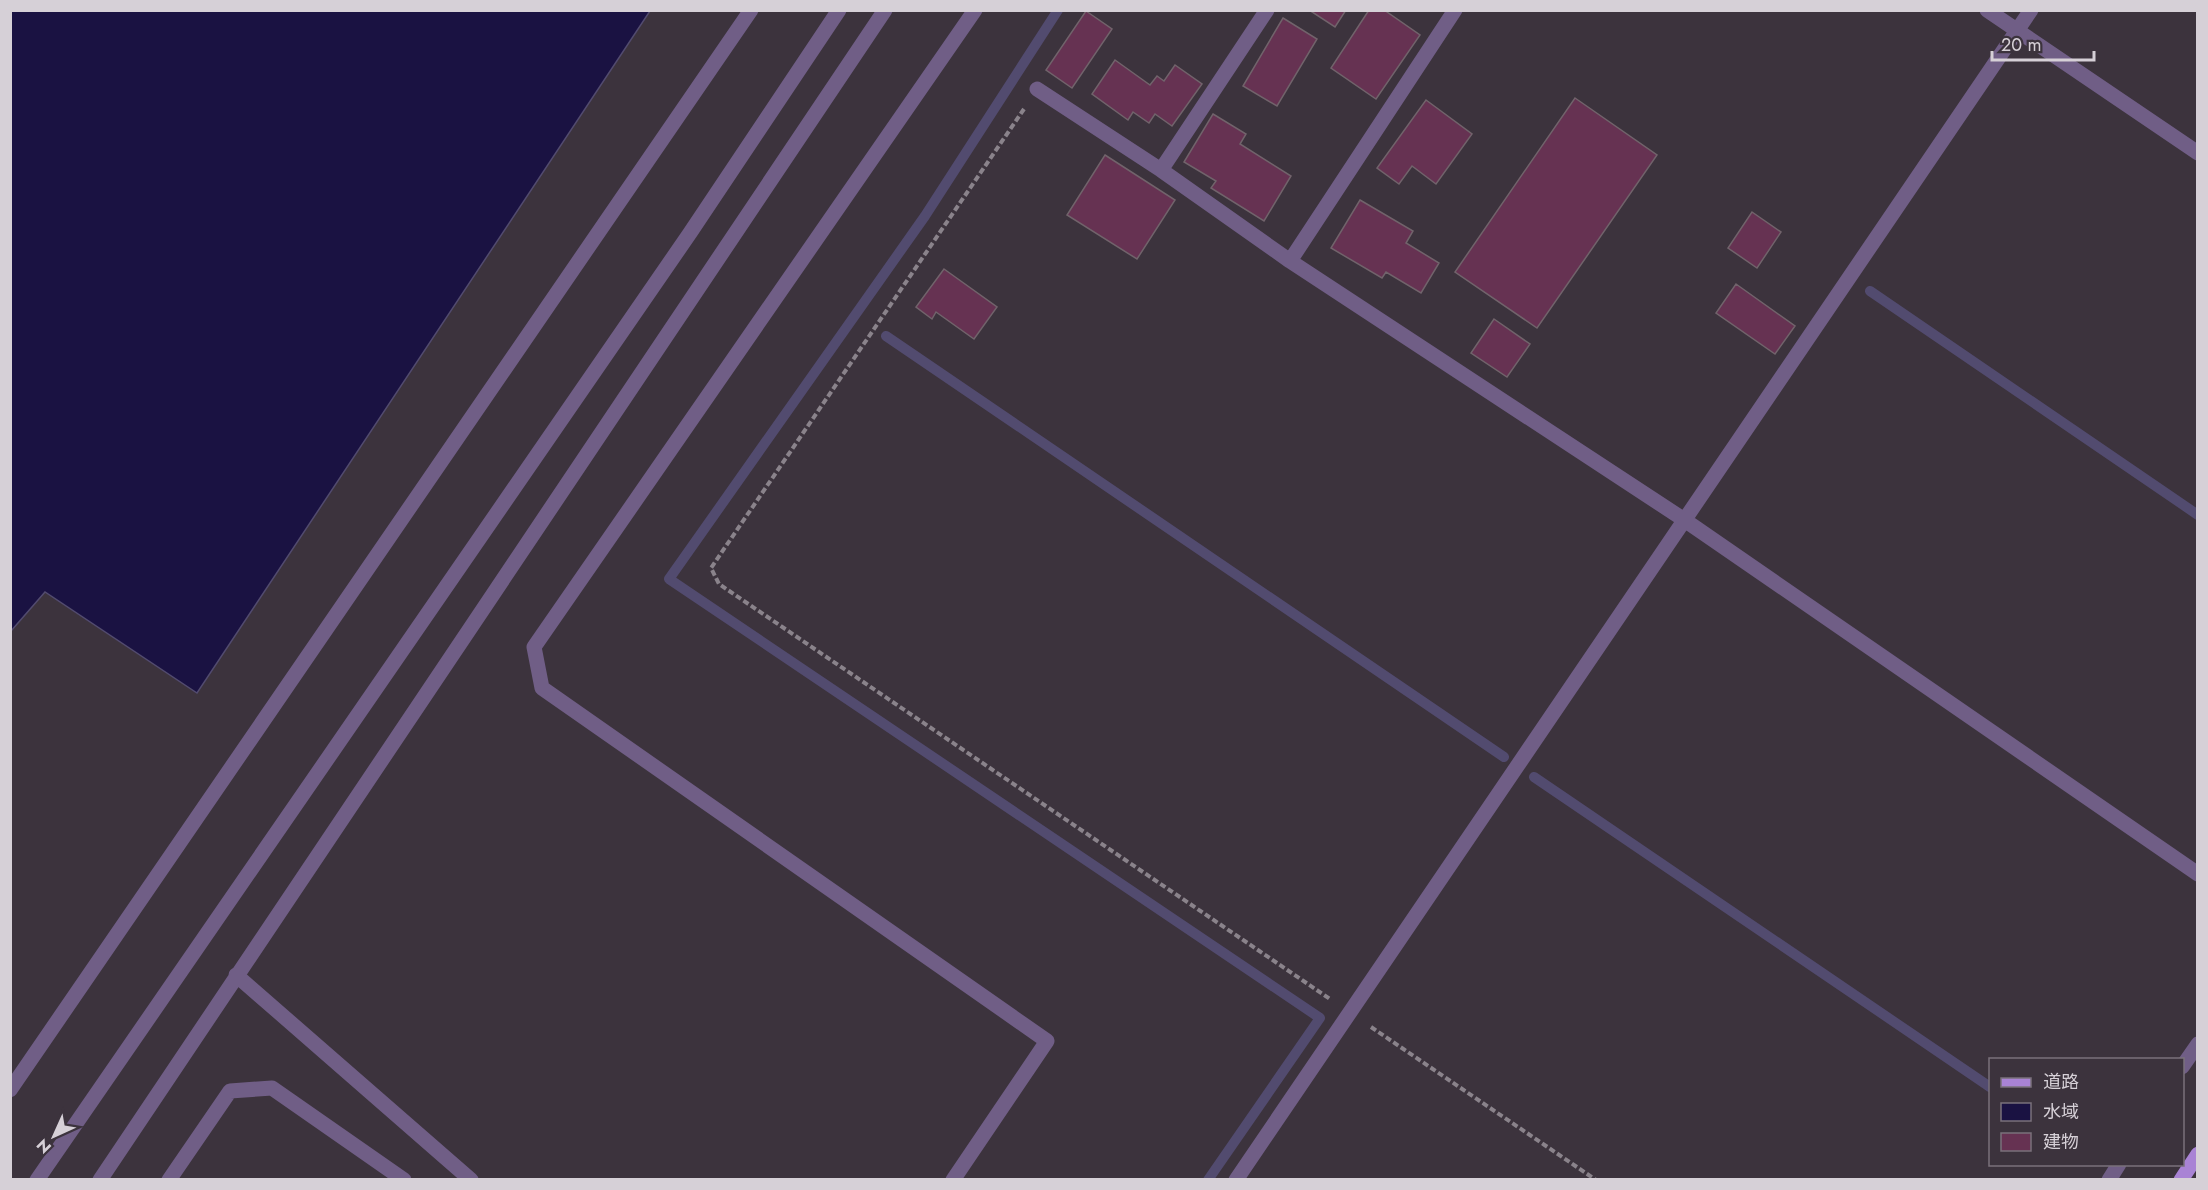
<svg xmlns="http://www.w3.org/2000/svg" width="2208" height="1190" font-family="Jost,'Noto Sans JP',sans-serif">
<rect width="100%" height="100%" fill="#3c333d"/>
<path fill="#1a1242" stroke="#524b6f" stroke-width="1.5" d="M11,10L650,11L197,693L45,592L11,631Z"/>
<g fill="none" stroke-linecap="round" stroke-linejoin="round">
<path stroke="#524b6f" stroke-width="10" d="M1058,10L925,216L669,579L1320,1018L1208,1180
M1870,291L2198,515
M886,336L1504,757
M1534,777L1990,1087"/>
</g>
<path fill="#663252" stroke="#71636b" stroke-width="1.5" d="M1309,10H1346L1335,27Z
M1369,10H1384L1420,35L1376,99L1331,68Z
M1086,11L1112,29L1072,88L1046,70Z
M1283,18L1317,39L1277,106L1243,86Z
M1115,60L1150,85L1157,76L1164,81L1175,65L1202,84L1172,126L1155,114L1149,123L1133,112L1128,120L1092,94Z
M1575,98L1657,155L1537,328L1455,272Z
M1426,100L1472,134L1436,184L1412,166L1399,184L1377,168Z
M1213,114L1246,134L1240,144L1291,176L1264,221L1211,188L1216,181L1184,162Z
M1105,155L1175,200L1137,259L1067,215Z
M1360,200L1413,231L1406,243L1439,263L1421,293L1386,272L1382,278L1331,248Z
M1752,212L1781,232L1757,268L1728,248Z
M944,269L997,307L974,339L936,312L932,319L916,307Z
M1736,284L1795,326L1775,354L1716,313Z
M1494,319L1530,344L1507,377L1471,353Z"/>
<g fill="none" stroke-linecap="round" stroke-linejoin="round">
<path stroke="#8a838b" stroke-width="4" stroke-dasharray="6 3" stroke-linecap="butt" d="M1024,109L711,568L719,584L1330,999
M1371,1027L1596,1180"/>
<path stroke="#705e86" stroke-width="15" d="M1987,10L2198,153
M1037,89L1161,170L1290,261L1683,519L2198,874
M1161,170L1267,10
M1290,261L1455,10
M236,975L471,1180
M2182,1067L2198,1044
M10,1090L751,10
M37,1180L690,233L839,10
M100,1180L885,10
M169,1180L230,1091L272,1088L404,1180
M953,1180L1047,1041L542,688L534,647L975,10
M1236,1180L2031,10
M2109,1180L2119,1164"/>
<path stroke="#a983d5" stroke-width="15" d="M2181,1180L2198,1154"/>
</g>
<rect width="2208" height="1190" fill="none" stroke="#d6d0d7" stroke-width="24"/>
<rect x="1989" y="1058" width="195" height="108" fill="#3c333d" stroke="#7a727b" stroke-width="1.5"/>
<rect x="2001" y="1078" width="30" height="9" fill="#a983d5" stroke="#7a727b" stroke-width="1.5"/>
<text x="2043" y="1088" font-size="18" fill="#d6d0d7">道路</text>
<rect x="2001" y="1103" width="30" height="18" fill="#1a1242" stroke="#7a727b" stroke-width="1.5"/>
<text x="2043" y="1118" font-size="18" fill="#d6d0d7">水域</text>
<rect x="2001" y="1133" width="30" height="18" fill="#663252" stroke="#7a727b" stroke-width="1.5"/>
<text x="2043" y="1148" font-size="18" fill="#d6d0d7">建物</text>
<g transform="translate(54 1136) rotate(225)" stroke="#3c333d" stroke-width="4.5" paint-order="stroke">
<path d="M0-4.5L10 22L0 15L-10 22Z" fill="#d6d0d7"/>
<text y="-9" font-size="16" font-weight="bold" text-anchor="middle" fill="#d6d0d7">N</text>
</g>
<path d="M1992 51v9h102v-9" fill="none" stroke="#d6d0d7" stroke-width="3"/>
<text x="2001" y="51" font-size="18" fill="#d6d0d7" stroke="#3c333d" stroke-width="4.5" paint-order="stroke">20 m</text>
</svg>
